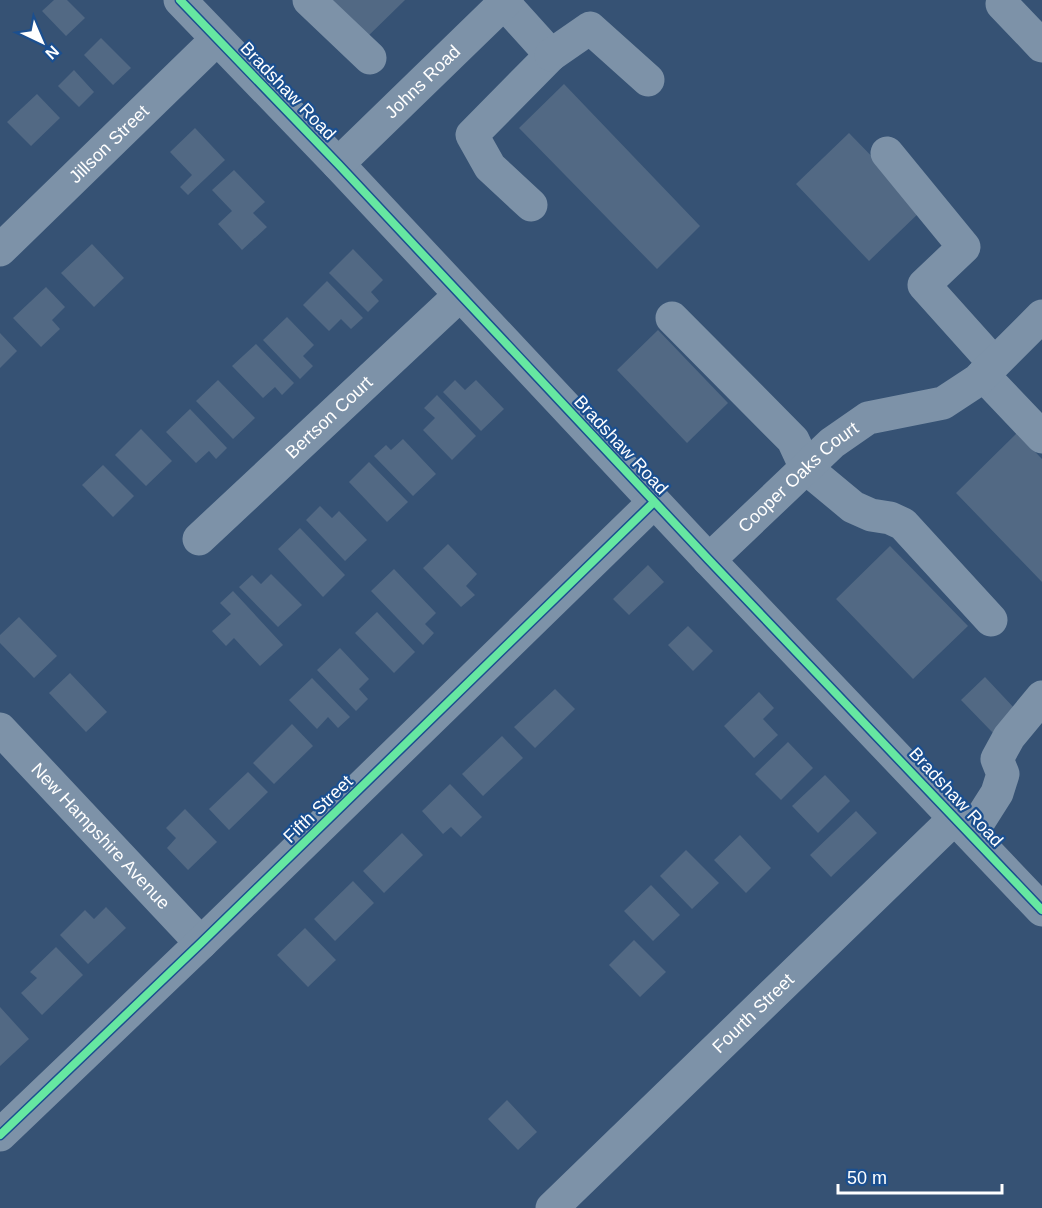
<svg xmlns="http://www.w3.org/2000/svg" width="1042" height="1208" font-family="Helvetica,sans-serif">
<rect width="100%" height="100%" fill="#365274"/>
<path fill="#526984" d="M54,0H67L85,18L66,36L42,11Z
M324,0H405L363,41Z
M101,38L131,68L113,85L84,55Z
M74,70L94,92L79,107L58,86Z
M564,84L700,226L657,269L519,128Z
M37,94L60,118L31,146L7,122Z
M195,128L225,160L188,195L180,187L192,175L170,152Z
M849,133L923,209L869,261L796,184Z
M234,170L265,202L253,213L267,227L242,250L218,224L232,211L212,190Z
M92,244L124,278L94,307L61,273Z
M353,249L383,280L371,292L379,301L368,312L329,273Z
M327,281L363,318L351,329L341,319L329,331L303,305Z
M46,287L65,307L52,320L60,329L41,347L13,318Z
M287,317L314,345L303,356L313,366L300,379L263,340Z
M658,330L728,403L687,443L617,370Z
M0,333L17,351L0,368Z
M256,344L294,383L282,395L275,387L263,398L232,366Z
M218,380L255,418L233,439L196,401Z
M455,380L465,390L476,380L504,409L481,431L443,392Z
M437,395L476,436L452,460L423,430L435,418L424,408Z
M190,409L227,448L216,459L209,451L196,463L166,432Z
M141,429L172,461L146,486L115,455Z
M1017,433L1042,459V582L956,493Z
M403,439L436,474L413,496L374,456L386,445L391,450Z
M369,462L408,502L387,522L349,482Z
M103,465L134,496L113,517L82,485Z
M320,506L332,518L339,511L367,540L345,561L306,520Z
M300,528L345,575L323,597L278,549Z
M448,544L477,574L466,586L475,595L461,607L423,568Z
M890,546L968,626L913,679L836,599Z
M648,565L664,582L629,615L613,599Z
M394,569L436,613L425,624L434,633L423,645L371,591Z
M271,574L302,605L278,627L239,587L252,575L261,584Z
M233,591L283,645L260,666L234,638L226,646L212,631L231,614L220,603Z
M377,612L415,652L394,673L355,633Z
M19,617L57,656L34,678L0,643V635Z
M688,626L713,651L693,671L668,645Z
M340,648L369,679L359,689L368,699L356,711L317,670Z
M70,673L107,712L86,732L49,693Z
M985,677L1016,710L993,733L961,700Z
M312,678L350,717L338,728L328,717L317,729L289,700Z
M555,689L575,709L535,748L514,727Z
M759,692L774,708L763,719L778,735L754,758L724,726Z
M292,724L313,746L274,784L253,763Z
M502,736L523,758L483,796L462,774Z
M788,742L813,768L781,800L755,774Z
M248,772L268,792L229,830L209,809Z
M825,775L850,801L818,833L792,806Z
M450,784L482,817L461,837L451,827L443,834L422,811Z
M185,809L217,842L188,870L167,848L176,838L166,828Z
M856,811L877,833L831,877L810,855Z
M402,833L423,855L384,893L363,871Z
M740,835L771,868L746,893L714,860Z
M686,850L719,883L692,909L660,876Z
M353,881L374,903L335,941L314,919Z
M651,885L680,915L653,941L624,911Z
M106,907L126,928L88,964L60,935L85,910L94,919Z
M305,928L336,960L308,987L277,955Z
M634,940L666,972L640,997L609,965Z
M56,947L83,975L42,1015L21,993L37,978L30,972Z
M0,1007L29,1039L0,1066Z
M507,1100L537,1132L518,1150L488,1119Z"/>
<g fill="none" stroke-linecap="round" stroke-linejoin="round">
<g stroke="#7d92a8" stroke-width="33">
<path d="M180,0L338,164L709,560L1042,910"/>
<path d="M309,0L370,58"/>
<path d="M504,3L551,55L472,135L490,167L531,205"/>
<path d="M1002,4L1042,46"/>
<path d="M551,55L590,28L648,80"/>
<path d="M887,153L964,247L924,285L994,363"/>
<path id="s1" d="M338,164L507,0"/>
<path id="s2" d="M0,250L217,39"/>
<path d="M672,318L793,440L806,468L853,507L871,515L890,518L903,524L991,620"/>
<path d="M983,375L1042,437"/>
<path id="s3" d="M199,539L460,295"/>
<path id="s4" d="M709,560L832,443L868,418L943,403L978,380L1042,316"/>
<path id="s5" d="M0,729L201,943"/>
<path d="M971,834L997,793L1003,774L997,759L1009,737L1042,697"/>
<path d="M0,1135L201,943L654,502"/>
<path id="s6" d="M552,1208L956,817"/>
</g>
<g stroke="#1b4f8f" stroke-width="11">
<path id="cycleway" d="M180,0L338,164L709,560L1042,910
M0,1135L201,943L654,502"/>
</g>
<use href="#cycleway" stroke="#66e7a1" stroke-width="8"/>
</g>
<g text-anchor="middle" stroke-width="4.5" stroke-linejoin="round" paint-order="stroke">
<g font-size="18" fill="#fff" stroke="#1b4f8f">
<text dy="6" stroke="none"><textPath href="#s1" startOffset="118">Johns Road</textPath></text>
<text transform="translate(288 91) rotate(46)" y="6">Bradshaw Road</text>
<text dy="6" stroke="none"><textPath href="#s2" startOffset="152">Jillson Street</textPath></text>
<text dy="6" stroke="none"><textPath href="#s3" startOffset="178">Bertson Court</textPath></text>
<text transform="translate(621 445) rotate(47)" y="6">Bradshaw Road</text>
<text dy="6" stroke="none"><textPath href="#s4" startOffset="122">Cooper Oaks Court</textPath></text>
<text transform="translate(956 797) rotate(47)" y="6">Bradshaw Road</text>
<text transform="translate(318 809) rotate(-44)" y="6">Fifth Street</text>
<text dy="6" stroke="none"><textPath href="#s5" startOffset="147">New Hampshire Avenue</textPath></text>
<text dy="6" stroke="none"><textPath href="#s6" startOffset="280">Fourth Street</textPath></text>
</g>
</g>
<g transform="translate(42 42) rotate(136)" stroke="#1b4f8f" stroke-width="4.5" paint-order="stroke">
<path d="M0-4.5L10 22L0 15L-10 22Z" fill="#ffffff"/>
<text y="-9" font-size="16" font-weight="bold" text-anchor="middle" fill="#ffffff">N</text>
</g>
<path d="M838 1184v9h164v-9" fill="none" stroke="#ffffff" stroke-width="3"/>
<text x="847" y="1184" font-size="18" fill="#ffffff" stroke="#1b4f8f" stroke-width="4.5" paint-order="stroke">50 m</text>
</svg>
